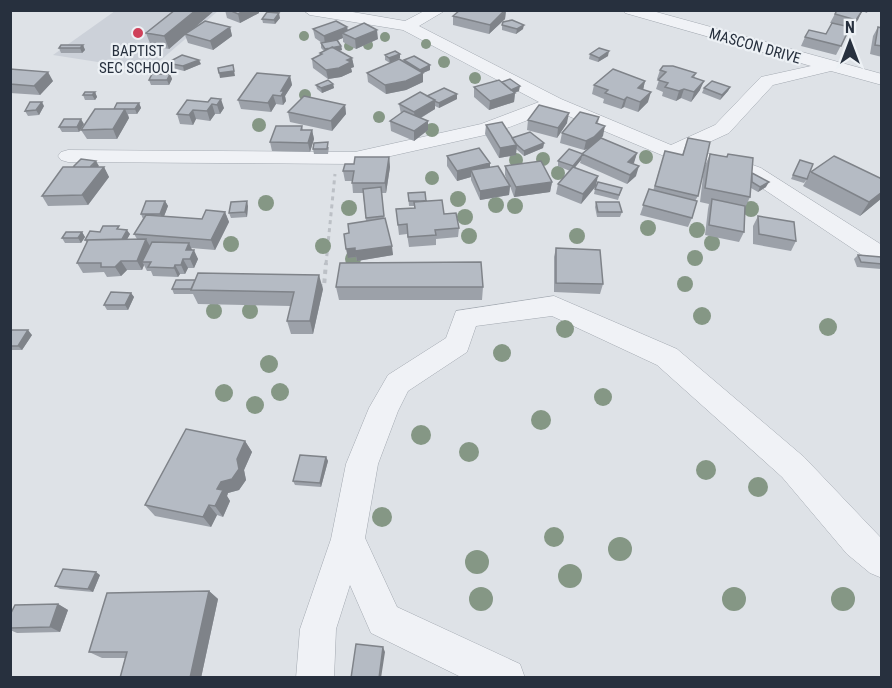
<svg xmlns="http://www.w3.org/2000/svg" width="892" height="688" font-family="'Roboto Condensed',sans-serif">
<rect width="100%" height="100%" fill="#dee2e7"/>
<path fill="#ccd1d9" d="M115,11H218L149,70L53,55Z"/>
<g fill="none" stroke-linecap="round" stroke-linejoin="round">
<g stroke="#a3a9b1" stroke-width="1">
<path id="street" d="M303,10H341L405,21L426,10H446L419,26L561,99L671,145L715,125L761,77L811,66L625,13L623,10H649L882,74V85L831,71L773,85L729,133L692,150L742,161L761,168L882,245V265L874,263L747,178L729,170L664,156L554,110L494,133L355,164L68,162L61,160L58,156L61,152L68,150L355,152L481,124L539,102L403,30L310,15Z
M554,296L677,349L804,457L882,539V578L870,573L847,554L782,477L657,365L552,316L476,326L467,352L408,391L398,411L378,464L365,538L397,607L520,664L525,678H463L371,633L350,585L336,629L334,678H296L300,629L331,539L346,464L369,408L388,375L446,338L456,311Z"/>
</g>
<path stroke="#bcc0c6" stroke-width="3" stroke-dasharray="4 4" stroke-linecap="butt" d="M326,264L335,174"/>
<path stroke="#bcc0c6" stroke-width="4" stroke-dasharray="4.5 4.5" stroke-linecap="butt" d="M318,286H324L326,263"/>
<use href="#street" fill="#f0f2f6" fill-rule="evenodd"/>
</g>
<g fill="#859785">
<circle cx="304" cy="36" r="5"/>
<circle cx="385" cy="37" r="5"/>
<circle cx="426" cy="44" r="5"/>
<circle cx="368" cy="45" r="5"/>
<circle cx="349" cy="46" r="5"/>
<circle cx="444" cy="62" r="6"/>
<circle cx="475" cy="78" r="6"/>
<circle cx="305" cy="95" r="6"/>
<circle cx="379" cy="117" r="6"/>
<circle cx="259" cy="125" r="7"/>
<circle cx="432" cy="130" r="7"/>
<circle cx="646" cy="157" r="7"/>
<circle cx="543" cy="159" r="7"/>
<circle cx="516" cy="160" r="7"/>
<circle cx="558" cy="173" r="7"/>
<circle cx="432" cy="178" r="7"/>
<circle cx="458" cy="199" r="8"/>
<circle cx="266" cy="203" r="8"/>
<circle cx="496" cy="205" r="8"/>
<circle cx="515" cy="206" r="8"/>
<circle cx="349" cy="208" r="8"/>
<circle cx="751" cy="209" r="8"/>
<circle cx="465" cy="217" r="8"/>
<circle cx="648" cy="228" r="8"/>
<circle cx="697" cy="230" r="8"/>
<circle cx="469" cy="236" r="8"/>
<circle cx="577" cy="236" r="8"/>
<circle cx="712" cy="243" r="8"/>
<circle cx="231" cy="244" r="8"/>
<circle cx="323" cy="246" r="8"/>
<circle cx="695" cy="258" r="8"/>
<circle cx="353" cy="259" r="8"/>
<circle cx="685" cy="284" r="8"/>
<circle cx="214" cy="311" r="8"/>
<circle cx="250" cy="311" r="8"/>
<circle cx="702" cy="316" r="9"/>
<circle cx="828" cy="327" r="9"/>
<circle cx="565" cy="329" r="9"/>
<circle cx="502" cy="353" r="9"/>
<circle cx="269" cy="364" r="9"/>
<circle cx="280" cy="392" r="9"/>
<circle cx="224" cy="393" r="9"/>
<circle cx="603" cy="397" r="9"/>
<circle cx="255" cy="405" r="9"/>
<circle cx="541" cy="420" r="10"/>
<circle cx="421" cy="435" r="10"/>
<circle cx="469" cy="452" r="10"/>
<circle cx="706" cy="470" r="10"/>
<circle cx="758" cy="487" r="10"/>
<circle cx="382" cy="517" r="10"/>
<circle cx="554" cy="537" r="10"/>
<circle cx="620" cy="549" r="12"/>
<circle cx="477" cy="562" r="12"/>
<circle cx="570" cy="576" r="12"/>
<circle cx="481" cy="599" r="12"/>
<circle cx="734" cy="599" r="12"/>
<circle cx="843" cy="599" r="12"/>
</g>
<path fill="#9ca1a9" d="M175,10H215L194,28L230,27L232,36L213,50L188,43L185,35L169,49L151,46L146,33Z
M225,10H259V13L240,23L227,18Z
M506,10L505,19L489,34L453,25V16Z
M837,10H868L867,13L862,11L851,28H850L836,55L801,46L805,37L826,34L832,23H830Z
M280,18L275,24L263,23L262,19Z
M502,25L523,29L516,34L502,30Z
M347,27L348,30L378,39L356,49L343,42V38L338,40L341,46L342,50L339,51L352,58L354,67L351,68L352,72L341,77L328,79L313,68L312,59L320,55V53L324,51L321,48V43H322L315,38L313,29Z
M878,27L882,28V57L870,54L873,36Z
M83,45L85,50L82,53H61L59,48Z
M400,54V58L390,63L385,60V55Z
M590,54L608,56L598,62L589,59Z
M404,60L430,70L423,73V82L406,90L386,94L368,82L367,73L404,62Z
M167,63L201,64L184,71L169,67Z
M10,69L53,81L40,95L10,93Z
M660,70L696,73L694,78L700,90L691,102L681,98L676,101L662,96L663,92L656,89L659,80L657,79Z
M170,74L172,79L169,85H151L149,80Z
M290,76L292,85L285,96L286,101L283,105L276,104L271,112L241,109L238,100Z
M645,81L643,90L648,102L638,112L624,107L621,109L603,103L604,99L592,94L594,85Z
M502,82L519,91L515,93L514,102L489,110L474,97V87Z
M333,84L334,88L322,93L317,89L316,85Z
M730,87L728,91L720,100L702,93L704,88Z
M95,92L97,97L95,100H85L83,95Z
M457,94V99L439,108L435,106V109L421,118L428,121V130L414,141L391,131L390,121L401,114L399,104L427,96Z
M211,98L224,108L220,114H215L210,121L196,119L193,125L180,124L177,114L208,102Z
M139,103L141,108L137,114H128L129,118L117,139H87L81,130L114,109Z
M345,105L346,114L332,131L290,122L288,112Z
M44,106L39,115L28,116L25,111Z
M599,117L598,123L603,136L600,138L637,153L633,164L636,176L627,184L580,163L581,160L575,167L596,186L581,204L556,194L558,184L570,171L558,166V161L582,153L588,149L584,150L560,143L562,133Z
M528,120L567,123L557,138L527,130Z
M84,124L79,132H62L59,127Z
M486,125L512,138L544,143L543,148L524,156L516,149V155L499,158L485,134Z
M302,126L303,130H312L314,139L310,152L272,151L270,142Z
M688,138L698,196L695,201L692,218L688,227L640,215L649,189L653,191L665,151L682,155Z
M329,147L328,154H314L313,149Z
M710,154L726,157L728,154L752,173L766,187L758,192L751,188L750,197L744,210V232L739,242L705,235L708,209L709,204L700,202L704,168Z
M447,156L490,163V167L508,183L505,175V166L552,182L550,192L514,197L510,186L509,195L480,200L471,180V177L457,181L447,166Z
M389,157L390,167L386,193H382L384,219L393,255L357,261L356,257L348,258L349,233L366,221L363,193H353L352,181H345L343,171L354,164Z
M800,160L807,179L804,183L791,179Z
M99,166L98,167H104L109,177L88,205L48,206L42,196Z
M811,172L882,179V198L860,216L803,186Z
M622,188L618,200L594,194L595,189Z
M408,193L426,201L444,214L459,228L458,237L436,239V245L409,247L407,234L399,235L396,209L414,208V206H409Z
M165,201L168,206L164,216L202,219L225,212L229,222L215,250L191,248L198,259L194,268H188L185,274H180L178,277L153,276L151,271H147L144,265L142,270H127L121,276L107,277L104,272L83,273L77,263L87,243L85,240L100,232L121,229L130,234L127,239H137L134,234L143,219L141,214Z
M596,202L622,212L620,217H597L595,207Z
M248,206L247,217L231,218L229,213Z
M758,216L796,241L791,251L753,244V226Z
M82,232L85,237L81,243H65L62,238Z
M556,248L603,284L600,294L554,292V257Z
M858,255L882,257V268L881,269L857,267L854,259Z
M336,287H483L482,300H339Z
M172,289H323L313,334H291L287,321L291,306L198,304L193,294H174Z
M131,293L134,297L128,310H107L104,305Z
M10,330L32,335L22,350H10Z
M245,441L252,452L244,470L246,480L239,490L228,493L227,496L230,501L223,517L217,515L211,527L155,516L145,505Z
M326,457L328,461L321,487L295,485L293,481Z
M100,575L93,592L60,589L55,586Z
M209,591L218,599L201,678H120L125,658H102L89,652Z
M58,604L68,610L60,632L17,633L10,630V615Z"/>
<path fill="#7f8389" d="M196,10H215L186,35L185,34V35L169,49L164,36Z
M244,10H259V13L240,23L238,14Z
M506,10L505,19L489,34L490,25Z
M862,11L858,20L851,28L856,20Z
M279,13L280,18L275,24L274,20Z
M524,25L523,29L516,34L517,29Z
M230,27L232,36L213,50L210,41Z
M347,27L348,36L342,33L343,38L325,45L324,36Z
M377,30L378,39L356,49L355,39Z
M83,45L85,50L82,53L80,48Z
M341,46L342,50L325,54V49Z
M609,51L608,56L598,62L599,58Z
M400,54V58L390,63L389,58Z
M352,58L354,67L351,68L352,72L341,77L328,79L326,70Z
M199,60L201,64L184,71L183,66Z
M233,65L235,76L220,78L219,73Z
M430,65V70L423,73V82L406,90L386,94L385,85L420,74V70Z
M48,72L53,81L40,95L34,86Z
M170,74L172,79L169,85L167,80Z
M290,76L292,85L285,96L286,101L283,105L281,91Z
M645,81L643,90L638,88Z
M704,81L700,90L691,102L694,92Z
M333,84L334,88L322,93L321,88Z
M520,86L519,91L510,94L515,93L514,102L489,110L490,101L511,90Z
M730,87L728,91L720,100L722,95Z
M684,89L681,98L676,101L679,91Z
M95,92L97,97L95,100L92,95Z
M651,92L648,102L638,112L640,102Z
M457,94V99L439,108V103Z
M273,95L276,104L271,112L268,103Z
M627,97L624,107L621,109L624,100Z
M221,99L224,108L220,114L217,105Z
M435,100V109L415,121L414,112Z
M42,102L44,106L39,115L36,110Z
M139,103L141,108L137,114L135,109Z
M212,104L215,114L210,121L207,111Z
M345,105L346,114L332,131L331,121Z
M125,109L129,118L117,139L113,129Z
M193,110L196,119L193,125L189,115Z
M569,113L567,123L557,138L558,128Z
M81,119L84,124L79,132L77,127Z
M428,121V130L414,141V131Z
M605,126L603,136L592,147L584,150L586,141Z
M312,130L314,139L310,152L308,143Z
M544,143L543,148L524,156V151Z
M517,145L516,155L499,158L500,148Z
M637,153L634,163L625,171L628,162Z
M582,155L581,160L572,171L573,166Z
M389,157L390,167L386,193L385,183Z
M96,161L99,166L92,173L89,169Z
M490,163V172L471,170V177L457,181V171Z
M639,166L636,176L627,184L630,175Z
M104,167L109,177L88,205L82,195Z
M598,176L596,186L581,204L583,194Z
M552,182L550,192L514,197L516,187Z
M769,182L766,187L758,192L760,187Z
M510,186L509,195L480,200V191Z
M882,192V198L860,216L869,202Z
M165,201L168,206L163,219L160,214Z
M247,201L248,206L247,217L245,212Z
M225,212L229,222L215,250L211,240Z
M127,230L130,234L124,245L122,240Z
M82,232L85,237L81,243L78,238Z
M146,239L151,248L142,262L144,265L142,270L137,261Z
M189,243L193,252L194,250L198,259L194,268L186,250Z
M392,246L393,255L357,261L355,251Z
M355,248L356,257L348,258L346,249Z
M183,259L188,268L185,274L181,265Z
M121,261L127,270L121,276L115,267Z
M175,265L180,274L178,277L174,268Z
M319,275L323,289L313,334L310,321Z
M131,293L134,297L128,310L125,305Z
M28,330L32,335L22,350L18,346Z
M245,441L252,452L244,470L246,480L239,490L228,493L227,496L230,501L223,517L215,506L217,489L221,482L237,459Z
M326,457L328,461L321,487L320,483Z
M209,505L217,515L211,527L203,517Z
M96,572L100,575L93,592L88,589Z
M209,591L218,599L201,678H190Z
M58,604L68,610L60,632L50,627Z
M383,647L385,652L381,678H379Z"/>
<path fill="#b5bbc4" stroke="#7f8389" stroke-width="1.5" d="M175,10H196L164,36L146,33Z
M229,10H244L238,14Z
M460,10H505L490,25L453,16Z
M837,10H862V11L856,20L835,14Z
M267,12L279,13L274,20L262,19Z
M512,20L524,25L517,29L502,25L503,22Z
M205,21L230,27L210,41L185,34Z
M336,21L347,27L324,36L313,29Z
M364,23L377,30L355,39L342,33Z
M832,23L850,27L841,46L805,37L809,30L826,34Z
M878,27L882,28V46L875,45Z
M337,40L341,46L325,49L321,43Z
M61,45H83L80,48H59Z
M332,47L352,58L347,60L351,62L339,68L326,70L312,59L322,54L320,53Z
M599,48L609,51L599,58L590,54Z
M395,51L400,54L389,58L385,55Z
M182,55L199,60L183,66L167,63Z
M414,56L430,65L420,70L404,60Z
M399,59L423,73L406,81L385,85L367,73Z
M233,65L234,71L219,73L218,68Z
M663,66H673L696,73L692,77L704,81L694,92L684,89L679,91L665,87L668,83L658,80L666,72L660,70Z
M10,69L48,72L34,86L10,84Z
M613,69L645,81L638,88L651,92L640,102L627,97L624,100L605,93L608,90L594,85Z
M257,73L290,76L281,91H284L281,96L273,95L268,103L238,100Z
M152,74H170L167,80H149Z
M510,79L520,86L511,90L502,82Z
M328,80L333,84L321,88L316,85Z
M499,80L515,93L490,101L474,87Z
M712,81L730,87L722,95L704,88Z
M444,88L457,94L439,103L434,101L435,100L427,96Z
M85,92H95L92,95H83Z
M420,92L435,100L414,112L399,104Z
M304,96L345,105L331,121L288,112Z
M211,98L221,99L217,105L212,104L207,111L193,110L189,115L177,114L187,100L208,102Z
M30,102H42L36,110L25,111Z
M117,103H139L135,109H114Z
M539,105L569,113L558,128L528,120Z
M95,109H125L113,129L81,130Z
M404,111L428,121L414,131L390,121Z
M580,112L599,117L596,123L605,126L594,137L586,141L562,133Z
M64,119H81L77,127H59Z
M502,122L517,145L500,148L486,125Z
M276,126H302L301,130H312L308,143L270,142Z
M530,132L544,143L524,151L515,143L512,138Z
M601,138L637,153L628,162L639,166L630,175L582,154Z
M688,138L710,142L698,196L655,186L665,151L683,155Z
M328,142L327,149H313L314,143Z
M479,148L490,163L457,171L447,156Z
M569,149L583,154L573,166L558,161Z
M710,154L727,157L728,154L753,158L750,197L705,188Z
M834,156L882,179V192L869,202L811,172Z
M355,157H389L385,183H352L354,171H343L345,164H354Z
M81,159L96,161L90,167H73Z
M800,160L813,164L807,179L793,175Z
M541,161L552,182L516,187L505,166Z
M498,166L510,186L480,191L471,170Z
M63,167H104L82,195L42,196Z
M573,167L598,176L583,194L558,184Z
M752,173L769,182L760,187L752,182Z
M598,182L622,188L619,195L595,189Z
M381,187L384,216L366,218L363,189Z
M649,189L697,201L692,218L643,205Z
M425,192L426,201H409L408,193Z
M712,199L745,206L744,232L709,225Z
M442,200L444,214L456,213L459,228L435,230L436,235L408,237L407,224L398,225L396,209L415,208L414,202Z
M146,201H165L160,214H141Z
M247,201L245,212L229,213L231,202Z
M596,202H619L622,212H598Z
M206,210L225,212L211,240L134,234L146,215L202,219Z
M758,216L794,222L796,241L759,234Z
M385,218L392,246L355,251V248L346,249L344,234L349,233L348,224Z
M103,226H119L117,229L127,230L122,239L85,240L90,231L100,232Z
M66,232H82L78,238H62Z
M146,239L137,261H121L115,267H101V263H77L88,240Z
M152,242L189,243L186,250H194L190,259H183L181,265H175L174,268L148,267L151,262H142Z
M556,248L600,250L603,284L556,283Z
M858,255L881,257L882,264L861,262Z
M481,262L483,287H336L340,263Z
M198,273L319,275L310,321H287L294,292L191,290Z
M176,280H195L191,289H172Z
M111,292L131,293L125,305H104Z
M10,330H28L18,346H10Z
M186,429L245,441L237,459L239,469L232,479L221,482L217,489L223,490L215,506L209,505L203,517L145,505Z
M300,455L326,457L320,483L293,481Z
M63,569L96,572L88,589L55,586Z
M209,591L190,678H120L127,652H89L107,593Z
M58,604L50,627L10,628V615L15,605Z
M356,644L383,647L379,678H351Z"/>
<circle fill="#cf415a" stroke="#edf1f5" stroke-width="2" cx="138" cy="33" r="6"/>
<g text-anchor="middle" stroke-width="4.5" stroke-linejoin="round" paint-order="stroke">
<g font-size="15" fill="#27303e" stroke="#edf1f5">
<text transform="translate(755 46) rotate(16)" y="5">MASCON DRIVE</text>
</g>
<g font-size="15" fill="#27303e" stroke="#edf1f5">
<text x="138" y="56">BAPTIST<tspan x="138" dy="17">SEC SCHOOL</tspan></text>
</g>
</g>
<rect width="892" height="688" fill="none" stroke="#27303e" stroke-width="24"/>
<g transform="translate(850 42)" stroke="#edf1f5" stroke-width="4.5" paint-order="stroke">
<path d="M0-4.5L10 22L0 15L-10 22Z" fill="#27303e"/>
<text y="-9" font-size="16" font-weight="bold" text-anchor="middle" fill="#27303e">N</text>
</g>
</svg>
